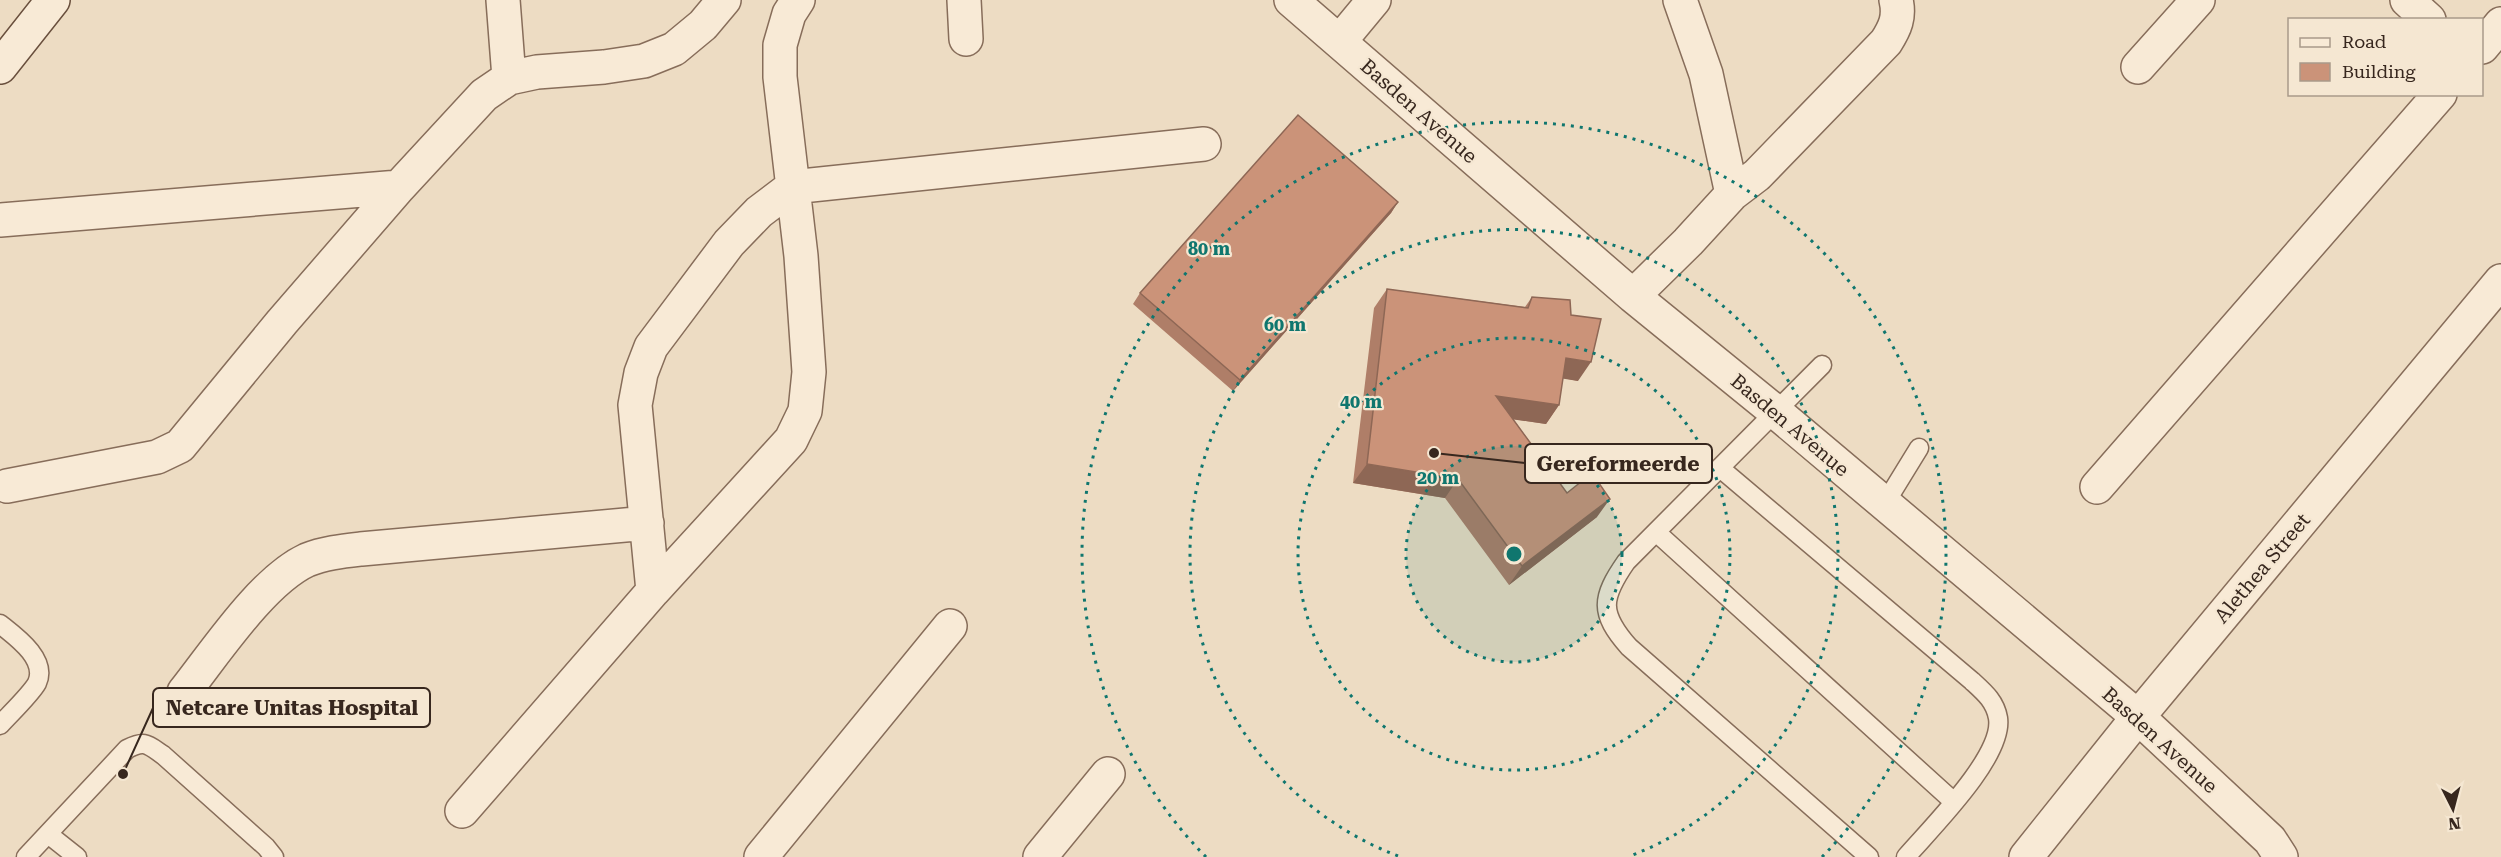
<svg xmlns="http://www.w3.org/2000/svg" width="2501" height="857" font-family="'Roboto Serif',serif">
<rect width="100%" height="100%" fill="#eddcc3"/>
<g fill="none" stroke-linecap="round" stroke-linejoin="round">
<g stroke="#876d5a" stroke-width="21">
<path id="service" d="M1822,365L1626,562C1601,598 1599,613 1629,647L1869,857
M1720,468L1972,681C1984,692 1995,701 1998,718C2004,756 1931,828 1906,857
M1884,505L1919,448
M1656,532L1954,802
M0,624C15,636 48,659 37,683C31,694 9,715 0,725
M48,834L77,857
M26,857L127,749C145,740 147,744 163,755L266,847L274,857"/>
</g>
<g stroke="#876d5a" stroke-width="36">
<path id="minor" d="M503,0L509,78
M964,0L966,39
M1291,0L1633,296L1777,413L2138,717L2270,840L2281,857
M1680,0L1706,74L1732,194
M2407,0L2429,20
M1340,41L1374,0
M2482,47L2501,24
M2138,67L2198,0
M0,220L399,187
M1633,296L1688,242L1732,194L1757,175L1886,42C1895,28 1900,17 1896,0
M7,486L157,457L180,446L282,322L399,187L484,95L509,78L537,72L604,67L644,61L674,49L703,25L724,0
M2097,487L2440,94
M653,591L635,405L641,373L651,347L729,243L759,212L792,187L1204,144
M184,692C215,653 262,581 307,560C324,553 343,551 361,549L647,523
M462,811L653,591L791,440L805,411L809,372L801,256L780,77V45L789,14L798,0
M761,857L950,626
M1040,857L1108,774
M2026,857L2138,717L2501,281"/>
</g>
<g stroke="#694f3d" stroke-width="36">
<path id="secondary" d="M0,67L53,0"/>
</g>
<use href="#service" stroke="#f8ead6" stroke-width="18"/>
<use href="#minor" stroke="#f8ead6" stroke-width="33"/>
<use href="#secondary" stroke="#f8ead6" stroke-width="33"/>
</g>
<path fill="#af7e68" d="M1398,202L1391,213L1233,391L1133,304L1140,293Z
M1387,289L1525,307L1532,297L1571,315L1578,381L1563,378L1559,405L1546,424L1513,419L1567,493L1597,517L1509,585L1445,498L1353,483L1374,308Z"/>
<path fill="#8e6755" d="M1398,202L1391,213L1233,391L1240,380Z
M1566,358L1591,362L1578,381L1553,377Z
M1496,396L1559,405L1546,424L1483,415Z
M1367,464L1458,479L1445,498L1353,483Z
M1610,499L1597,517L1509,585L1522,566Z"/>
<path fill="#cb9379" stroke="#8e6755" stroke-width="1.5" d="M1298,115L1398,202L1240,380L1140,293Z
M1387,289L1528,308L1532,297L1570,300L1571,315L1601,319L1591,362L1566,358L1559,405L1496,396L1567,493L1592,473L1610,499L1522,566L1458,479L1367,464Z"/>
<circle cx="1514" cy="554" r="108" fill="#0f766e" fill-opacity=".12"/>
<g fill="none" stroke="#0f766e" stroke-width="3" stroke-dasharray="3 6">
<circle cx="1514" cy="554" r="108"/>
<circle cx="1514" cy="554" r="216"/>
<path d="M1398 856A324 324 0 1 1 1630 856"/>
<path d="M1206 857A432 432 0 1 1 1822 857"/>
</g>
<g text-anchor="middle" stroke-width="4.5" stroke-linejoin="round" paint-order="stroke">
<g font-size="20" fill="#37271e" stroke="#f5e7d2">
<text transform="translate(1419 111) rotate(41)" y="7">Basden Avenue</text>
<text transform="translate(1790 425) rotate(40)" y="7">Basden Avenue</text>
<text transform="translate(2262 568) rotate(-50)" y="7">Alethea Street</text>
<text transform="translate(2160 740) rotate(42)" y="7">Basden Avenue</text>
</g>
</g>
<circle cx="1514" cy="554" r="9" fill="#0f766e" stroke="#f5e7d2" stroke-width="3"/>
<g font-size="18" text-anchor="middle" font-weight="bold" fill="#0f766e" stroke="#f5e7d2" stroke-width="4.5" stroke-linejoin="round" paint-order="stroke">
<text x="1209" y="255">80 m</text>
<text x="1285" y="331">60 m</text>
<text x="1361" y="408">40 m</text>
<text x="1438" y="484">20 m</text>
</g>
<path fill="none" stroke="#37271e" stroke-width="2" d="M1434 453L1525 463M123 774L153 708"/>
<g fill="#37271e" stroke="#f5e7d2" stroke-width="2">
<circle cx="1434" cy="453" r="6"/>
<circle cx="123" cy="774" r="6"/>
</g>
<g fill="#f5e7d2" stroke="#37271e" stroke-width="2">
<rect x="1525" y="444" width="187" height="39" rx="6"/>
<rect x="153" y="688" width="277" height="39" rx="6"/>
</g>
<g font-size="21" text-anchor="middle" font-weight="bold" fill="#37271e">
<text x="1618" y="471">Gereformeerde</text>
<text x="292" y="715">Netcare Unitas Hospital</text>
</g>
<rect x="2288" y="18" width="195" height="78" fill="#f5e7d2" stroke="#a99a8a" stroke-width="1.5"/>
<rect x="2300" y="38" width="30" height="9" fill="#f8ead6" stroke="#a99a8a" stroke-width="1.5"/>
<text x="2342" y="48" font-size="18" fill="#37271e">Road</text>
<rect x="2300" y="63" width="30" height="18" fill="#cb9379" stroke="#a99a8a" stroke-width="1.5"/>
<text x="2342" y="78" font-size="18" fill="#37271e">Building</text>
<g transform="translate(2453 809) rotate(174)" stroke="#f5e7d2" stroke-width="4.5" paint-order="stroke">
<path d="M0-4.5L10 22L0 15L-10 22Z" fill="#37271e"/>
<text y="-9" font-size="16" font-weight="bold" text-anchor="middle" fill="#37271e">N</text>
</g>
</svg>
